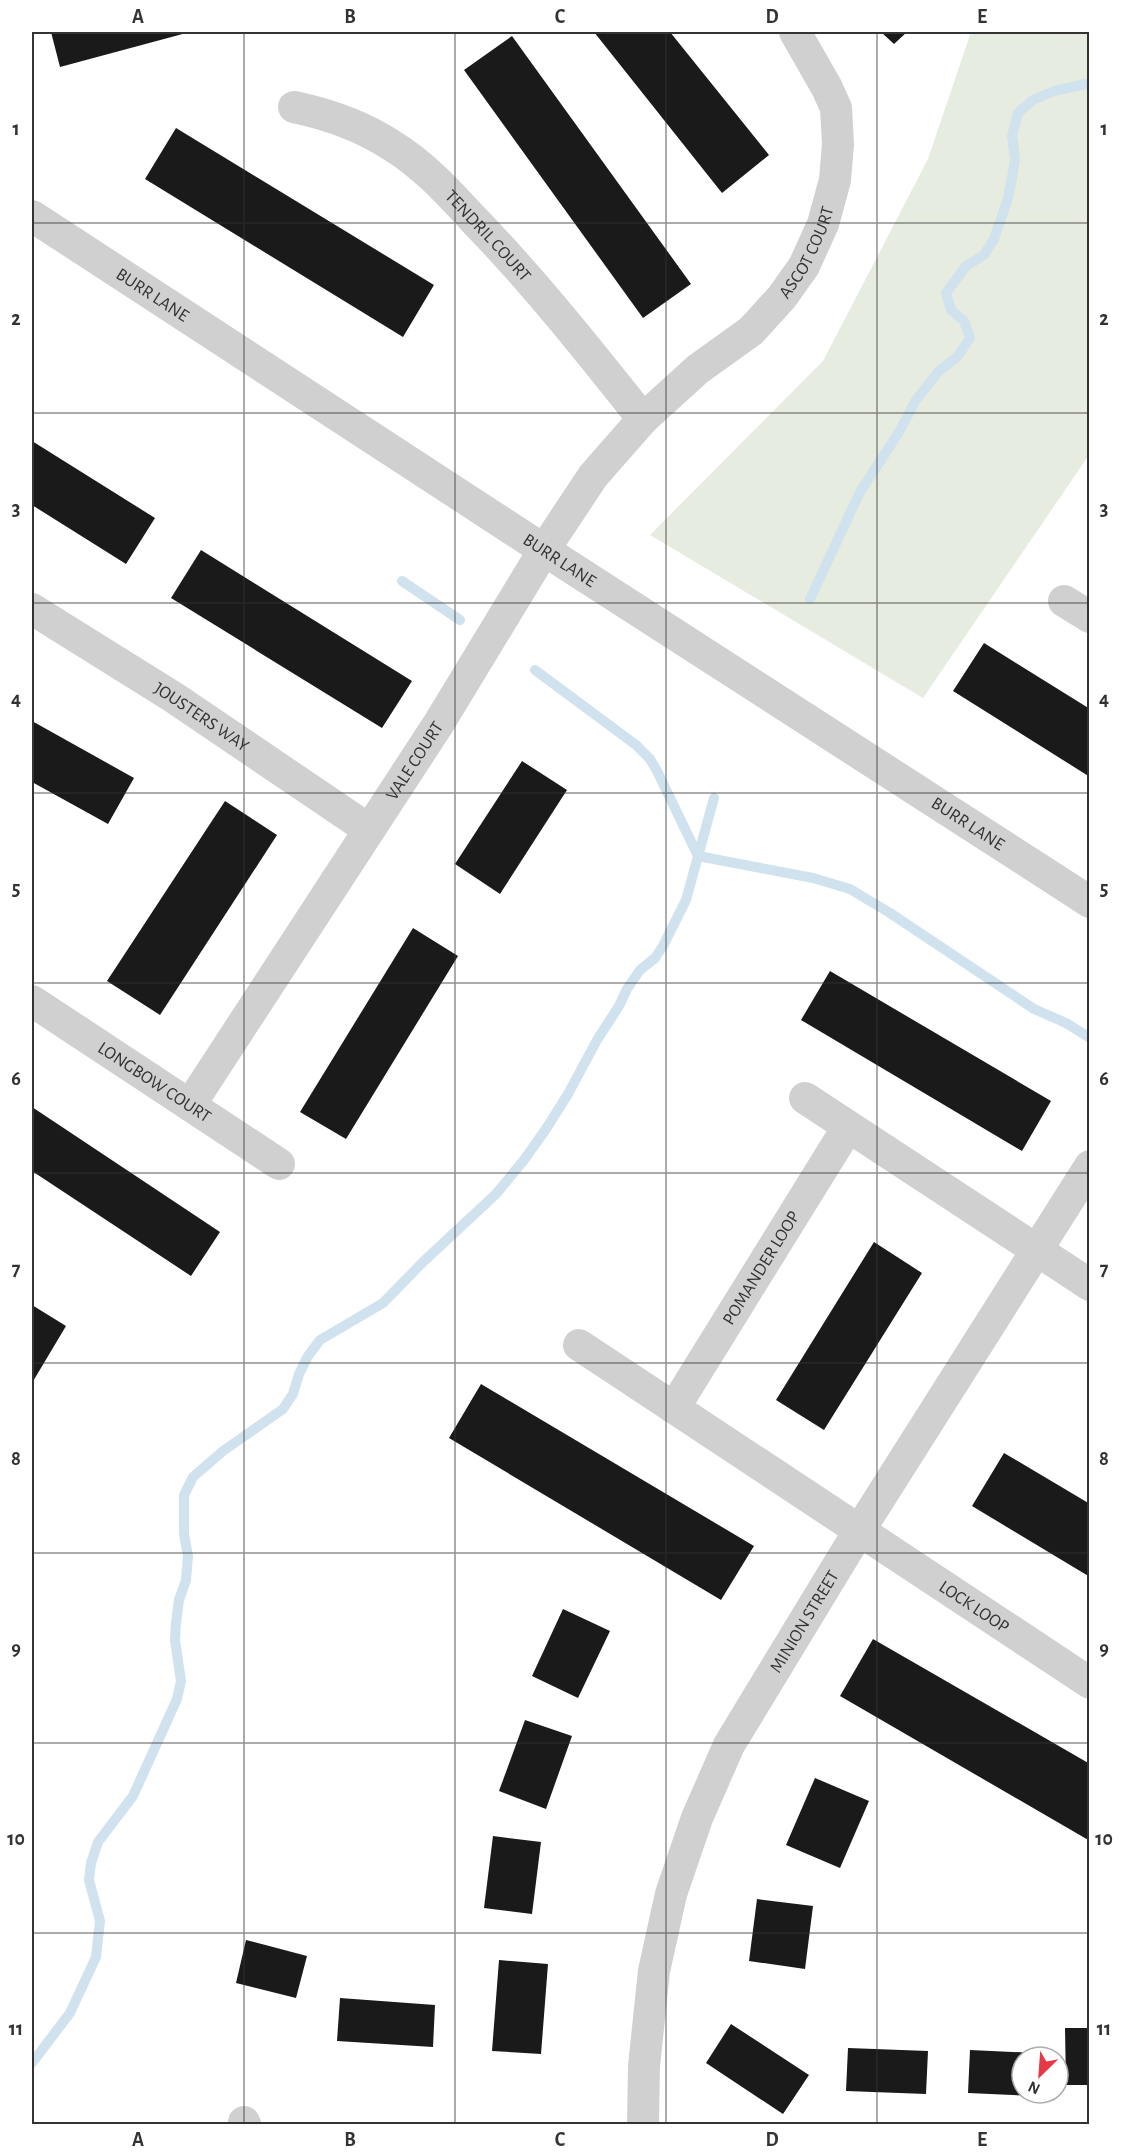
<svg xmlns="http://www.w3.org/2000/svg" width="1121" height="2156" font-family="'Alegreya Sans',sans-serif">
<rect width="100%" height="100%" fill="#fff"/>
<path fill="#e6ecdf" d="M971,32H1089V455L923,698L650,535L823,361L928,159Z"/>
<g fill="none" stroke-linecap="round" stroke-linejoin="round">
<path stroke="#cfe2ee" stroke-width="10" d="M402,581L460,620
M810,599L860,492L899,432L916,400L938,372L957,357L970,338L964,321L951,310L946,293L966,266L984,255L994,239L1008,198L1012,178L1015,159L1012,136L1018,113L1033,100L1054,91L1090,83
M535,670L636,745L650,759L657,771L698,856L813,878L850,889L890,913L1034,1009L1066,1023L1090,1038
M32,2063L70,2013L96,1957L100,1921L89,1880L91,1863L98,1842L133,1796L177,1699L181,1681L175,1640L176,1623L179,1600L186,1580L188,1556L184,1534V1495L193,1477L223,1451L283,1409L293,1394L299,1374L308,1356L320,1340L383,1303L423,1262L496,1194L524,1160L546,1129L568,1094L597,1040L619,1006L627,989L640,970L655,958L663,946L686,900L714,798"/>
</g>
<path fill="#1a1a1a" d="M51,32H190L60,67Z
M594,32H670L769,155L722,193Z
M881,32H907L894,44Z
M512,36L691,284L643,318L464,70Z
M176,128L434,285L403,337L145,179Z
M32,441L155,518L126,564L32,505Z
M201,550L412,681L382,728L171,598Z
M984,643L1090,709V777L953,691Z
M32,721L134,778L108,824L32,782Z
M522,761L567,790L500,894L455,864Z
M225,801L277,835L160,1015L107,981Z
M413,928L458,956L346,1139L300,1112Z
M830,971L1051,1101L1022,1151L801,1020Z
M32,1107L220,1232L191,1276L32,1171Z
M874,1242L922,1273L824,1430L776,1400Z
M32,1305L66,1326L32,1383Z
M481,1384L754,1546L721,1600L449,1438Z
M1004,1453L1090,1504V1577L972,1506Z
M563,1609L610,1631L578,1698L532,1676Z
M873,1639L1090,1764V1841L840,1696Z
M525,1720L572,1736L546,1809L499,1791Z
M815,1778L869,1801L840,1868L786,1845Z
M493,1836L541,1842L532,1914L484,1908Z
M757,1899L813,1906L805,1969L749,1961Z
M246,1940L307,1956L296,1998L236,1983Z
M499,1960L548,1964L541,2054L492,2051Z
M340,1998L435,2005L433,2047L337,2041Z
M731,2024L809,2075L783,2114L706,2063Z
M1065,2028H1090V2085H1066Z
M848,2048L928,2051L926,2094L846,2091Z
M970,2050L1037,2053V2057H1022V2093H1035V2096L968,2093Z"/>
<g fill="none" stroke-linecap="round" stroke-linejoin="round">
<g stroke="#d0d0d0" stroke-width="32">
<path id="s1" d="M294,107C327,114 362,126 391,145C424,165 449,193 475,221C535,283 589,351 643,419"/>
<path id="s2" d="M32,216L544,550L1090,902"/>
<path d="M1064,601L1090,617"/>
<path id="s3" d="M32,609L173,697L368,829"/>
<path id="s4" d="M32,1001L279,1164"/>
<path d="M805,1098L1090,1285"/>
<path id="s5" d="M190,1105L439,723L544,550L593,476L643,419L698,369L751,331L782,297L804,266L823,224L835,180L838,144L836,108L827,88L795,32"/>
<path id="s6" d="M579,1345L1090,1683"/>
<path id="s7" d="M674,1408L848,1127"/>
<path d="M244,2122L245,2124"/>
<path id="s8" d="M643,2124L644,2066L654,1971L671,1894L697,1818L729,1745L859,1531L1090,1166"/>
</g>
</g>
<path fill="none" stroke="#333" stroke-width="1.5" stroke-opacity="0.55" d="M244,32V2124M455,32V2124M666,32V2124M877,32V2124M32,223H1090M32,413H1090M32,603H1090M32,793H1090M32,983H1090M32,1173H1090M32,1363H1090M32,1553H1090M32,1743H1090M32,1933H1090"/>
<g text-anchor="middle" stroke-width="6" stroke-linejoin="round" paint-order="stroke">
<g font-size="18" fill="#333" stroke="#fff">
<text dy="6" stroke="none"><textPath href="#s1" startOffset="238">TENDRIL COURT</textPath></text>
<text dy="6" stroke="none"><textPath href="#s5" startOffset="1060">ASCOT COURT</textPath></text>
<text dy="6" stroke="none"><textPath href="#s2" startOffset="144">BURR LANE</textPath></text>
<text dy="6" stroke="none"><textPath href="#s2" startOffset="630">BURR LANE</textPath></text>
<text dy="6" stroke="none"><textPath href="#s3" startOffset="201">JOUSTERS WAY</textPath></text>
<text dy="6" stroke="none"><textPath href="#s5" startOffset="411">VALE COURT</textPath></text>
<text dy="6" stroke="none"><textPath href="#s2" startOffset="1116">BURR LANE</textPath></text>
<text dy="6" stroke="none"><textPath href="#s4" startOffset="147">LONGBOW COURT</textPath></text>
<text dy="6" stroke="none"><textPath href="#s7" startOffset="165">POMANDER LOOP</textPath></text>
<text dy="6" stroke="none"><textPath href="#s6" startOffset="474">LOCK LOOP</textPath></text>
<text dy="6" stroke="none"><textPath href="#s8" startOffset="537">MINION STREET</textPath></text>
</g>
</g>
<rect width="1121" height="2156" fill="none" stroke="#ffffff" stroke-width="66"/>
<g transform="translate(1040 2075) rotate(205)"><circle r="28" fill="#ffffff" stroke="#adadad" stroke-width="1.5"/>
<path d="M0-4.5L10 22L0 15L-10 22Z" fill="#e63946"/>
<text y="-9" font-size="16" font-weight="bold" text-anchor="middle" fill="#333333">N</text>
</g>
<rect x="33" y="33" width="1055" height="2090" fill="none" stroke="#333" stroke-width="2"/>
<g font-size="20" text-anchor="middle" font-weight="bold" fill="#333">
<text x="138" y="23">A</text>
<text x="350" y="23">B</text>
<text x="560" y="23">C</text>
<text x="772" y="23">D</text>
<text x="982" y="23">E</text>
<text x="16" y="135">1</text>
<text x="1104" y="135">1</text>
<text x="16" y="325">2</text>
<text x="1104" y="325">2</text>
<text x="16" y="515">3</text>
<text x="1104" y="515">3</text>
<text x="16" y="705">4</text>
<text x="1104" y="705">4</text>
<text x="16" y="895">5</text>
<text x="1104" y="895">5</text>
<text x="16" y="1085">6</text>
<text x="1104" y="1085">6</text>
<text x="16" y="1275">7</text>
<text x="1104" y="1275">7</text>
<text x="16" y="1465">8</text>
<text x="1104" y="1465">8</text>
<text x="16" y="1655">9</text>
<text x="1104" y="1655">9</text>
<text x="16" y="1845">10</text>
<text x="1104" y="1845">10</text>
<text x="16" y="2035">11</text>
<text x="1104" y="2035">11</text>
<text x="138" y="2146">A</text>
<text x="350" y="2146">B</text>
<text x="560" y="2146">C</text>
<text x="772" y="2146">D</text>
<text x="982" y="2146">E</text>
</g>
</svg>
